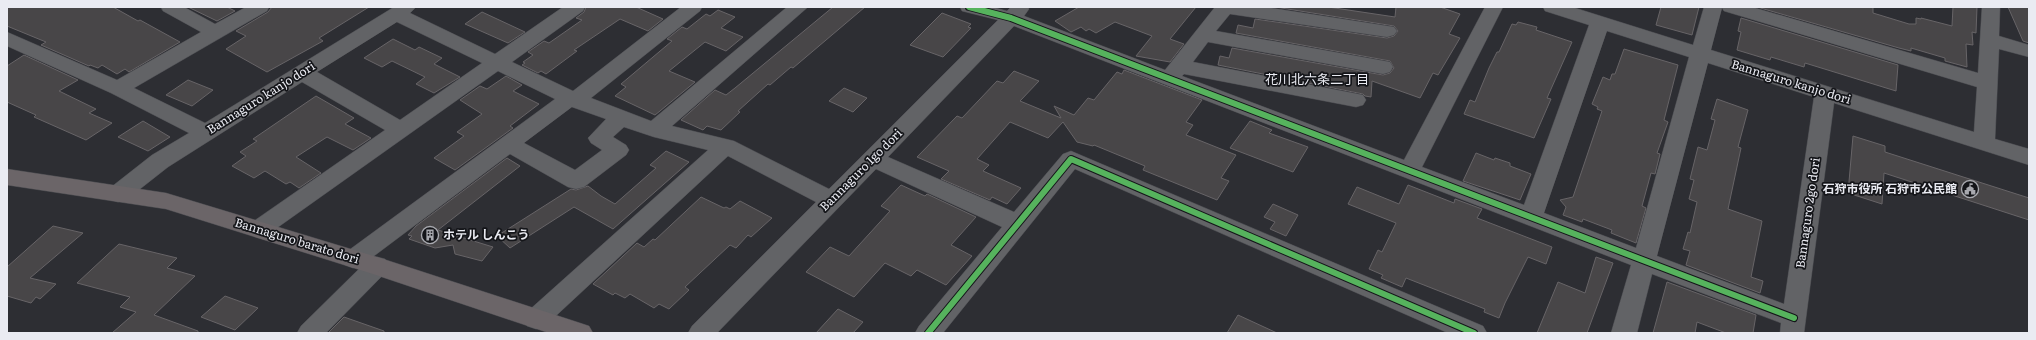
<svg xmlns="http://www.w3.org/2000/svg" width="2036" height="340" font-family="Literata,'Noto Sans JP',serif">
<rect width="100%" height="100%" fill="#2d2e33"/>
<path fill="#484648" stroke="#676467" d="M7,7H113L138,21L140,20L180,42L129,72L125,69L117,74L102,65L98,68L90,65L89,66L41,45L46,42L7,26Z
M188,7H227L235,11L217,21Z
M272,7H369L319,38L323,41L267,72L226,49L246,36L236,31L268,12Z
M586,7H636L663,19L648,31L620,19L574,50L577,51L546,74L541,71L538,73L522,65L525,63L523,62L533,55L528,52L544,41L549,43L582,20L576,18L584,12Z
M833,7H865L793,68L791,67L770,85L768,84L738,111L740,112L721,130L707,126L703,130L681,120L715,90L726,95L735,88Z
M1079,7H1196L1170,39L1184,44L1170,62L1136,56L1152,36L1115,22L1096,33L1089,29L1086,31L1081,27L1071,32L1055,21Z
M1275,7H1328L1395,17L1396,7H1440L1460,14L1449,34L1460,38L1438,75L1433,73L1420,98L1372,81L1371,97L1365,96L1363,94L1218,65L1220,56L1229,58L1232,48L1383,75L1390,73L1394,68L1390,61L1236,33L1238,25L1253,28L1255,19L1387,38L1394,36L1398,31L1394,26Z
M1661,7H1699L1692,35L1656,25Z
M1757,7H1873V13L1909,24H1916V18L1921,19V18L1952,26L1953,7H1977L1976,33L1972,32L1973,45L1966,44L1967,67L1945,61V58L1911,48V51L1899,48Z
M2008,7H2029V43L2023,41Z
M718,10L735,17L721,28L743,37L726,51L705,42L669,71L695,82L660,111L655,115L615,96L626,87L621,84L672,41L667,39L682,27L687,29L706,14L710,16Z
M482,12L525,32L508,43L465,24Z
M942,13L971,24L968,27L971,28L943,57L910,45Z
M1741,18L1898,65L1896,91L1805,63L1804,67L1771,57L1770,60L1737,50L1741,32L1738,31Z
M1518,22L1537,27L1536,30L1572,42L1547,98L1551,99L1534,138L1464,114L1470,100L1475,102L1489,68L1497,52H1499L1512,24L1516,25Z
M393,39L415,50L419,47L442,58L434,64L460,77L434,93L416,84L425,77L392,61L382,67L364,58Z
M1624,49L1678,65L1664,120L1668,122L1657,153L1660,154L1655,174L1651,173L1642,206L1646,208L1636,243L1611,233L1612,230L1583,219L1582,222L1563,215L1566,207L1560,200L1573,197L1602,111L1597,109L1598,107L1592,104L1603,77L1610,80L1612,74H1615Z
M24,55L78,80L59,91L96,109L89,113L112,123L86,140L34,117L36,115L7,102V66Z
M1124,70L1202,100L1186,122L1193,125L1186,135L1236,155L1221,178L1229,181L1217,200L1143,170L1145,166L1094,145L1093,146L1077,142L1063,122L1048,138L1010,122L977,159L989,165L983,171L1021,188L1007,204L992,197L990,200L941,179L949,171L917,157L957,116L962,118L997,81L1003,83L1014,71L1039,81L1020,101L1061,118L1054,106L1074,115L1088,98L1094,100L1117,72L1122,74Z
M506,76L522,85L513,91L539,104L510,126L513,128L455,170L434,158L464,136L457,132L482,114L460,100L480,86L487,89Z
M188,80L213,90L192,106L166,95Z
M844,88L867,98L853,112L829,101Z
M316,96L354,118L345,124L371,138L353,150L327,137L296,157L321,173L299,188L290,182L286,184L265,171L254,178L232,166L246,156L240,152L257,141L253,139Z
M1717,99L1748,110L1738,147L1741,148L1728,209L1762,221L1751,277L1763,281L1760,293L1686,265L1690,251L1683,249L1688,232L1690,233L1697,202L1689,199L1694,180L1690,179L1698,147L1707,150L1715,120L1711,119Z
M143,121L170,137L148,151L118,137Z
M1250,121L1272,130L1269,133L1308,147L1293,172L1230,148Z
M1853,136L1885,146V152L2029,198V220L1884,173L1882,204L1848,193Z
M666,151L689,162L613,229L574,207L510,248L497,236L571,189L576,190L588,186L601,196L615,204L656,168L650,165Z
M1476,153L1494,160L1495,158L1510,163V166L1531,174L1520,200L1463,181Z
M507,158L520,166L438,230L493,247L482,261L455,254L453,245L435,248L409,239L412,236L408,235L416,226Z
M901,185L925,196L927,194L976,217L951,245L972,256L946,285L917,270L911,276L885,263L854,297L806,272L830,247L849,256L890,211L881,206Z
M1408,185L1454,203L1455,199L1482,209L1477,218L1552,247L1546,264L1528,257L1505,303L1499,318L1484,312L1485,309L1406,278L1402,287L1381,278L1383,275L1369,269L1378,250L1382,252L1396,223L1348,204L1357,187L1399,204Z
M701,197L724,208L726,207L730,209L740,201L772,218L751,237L748,235L736,248L730,245L685,287L689,290L669,309L659,304L654,308L630,294L625,298L615,293L613,295L593,284L637,243L644,247L653,239L655,240Z
M1273,204L1298,215L1286,236L1270,229L1275,222L1264,217Z
M53,226L83,233L30,278L56,284L40,299L36,297L31,303L7,296V267Z
M119,244L177,258L167,268L195,276L154,315L198,331V333H112L136,312L120,307L130,297L77,283Z
M1596,257L1613,263L1587,333H1537L1558,282L1585,293Z
M1667,282L1756,315L1753,333H1726L1697,322L1695,333H1653Z
M225,296L258,308L235,330L201,317Z
M838,309L863,322L853,333H816Z
M1238,315L1277,333H1227Z
M344,317L384,331V333H328Z"/>
<g fill="none" stroke-linecap="round" stroke-linejoin="round">
<g stroke="#48494e" stroke-width="1">
<path id="minor" d="M161,7H184L215,24L246,7H269L267,11L134,88L205,123L394,7H416L410,13L495,54L563,7H585L583,11L512,62L573,91L681,7H702L700,11L591,98L651,121L787,7H808L672,126L734,141L829,189L998,20L962,11L960,7H992L1007,11L1011,7H1028L1029,9L1024,16L1165,70L1215,7H1265L1394,27L1397,31L1394,35L1387,37L1230,14L1216,31L1390,62L1393,67L1390,72L1383,74L1208,42L1193,62L1363,95L1366,100L1363,105L1356,107L1184,74L1182,76L1404,160L1485,7H1503L1422,167L1524,205L1589,25L1545,11L1543,7H1572L1693,45L1704,7H1752L1978,73L1982,7H2000L1999,36L2029,45V57L1999,49L1995,139L2029,149V165L1834,103L1804,333H1780L1781,323L1652,274L1637,333H1611L1631,265L1014,26L888,157L1014,212L1063,154L1071,151L1483,326L1487,333H1448L1075,169L943,333H915L919,326L1002,227L876,169L717,333H688L692,326L816,202L728,156L545,326L536,329L527,326L524,319L527,312L708,150L654,137L624,127L613,137L626,145L629,150L626,155L584,187L576,189L568,187L510,154L370,259L377,257L385,259L389,266L385,273L326,333H297L301,326L366,262L353,268L345,265L341,259L345,253L555,99L498,71L267,235L259,238L251,235L247,229L251,223L385,130L302,82L168,167L126,200L118,202L110,200L107,194L110,188L152,155L189,133L111,93L7,46V32L117,80L201,32L163,11ZM1722,8L1724,11L1977,87L1974,132L1711,50ZM397,22L482,63L400,120L317,72ZM1607,31L1689,57L1636,248L1544,213ZM1708,63L1814,97L1784,304L1657,256ZM572,107L606,119L588,138L591,143L602,150L575,170L524,143Z"/>
</g>
<g stroke="#48494e" stroke-width="1">
<path id="major" d="M7,169L166,193L377,257L580,323L589,326L593,333H549L373,274L166,209L7,185Z"/>
</g>
<use href="#minor" fill="#626366" fill-rule="evenodd"/>
<use href="#major" fill="#6b6568" fill-rule="evenodd"/>
<g stroke="#141519" stroke-width="8">
<path id="cycleway" d="M969,7L1011,18L1794,318
M928,333L1071,159L1474,333"/>
</g>
<use href="#cycleway" stroke="#56b35d" stroke-width="6"/>
</g>
<defs>
<g id="civic-ring" transform="scale(0.9)"><circle r="9.5" fill="#141519" stroke="#a8a9af" stroke-width="1.5"/><path d="M-.6-6.5H3V-4.5H.6V-3L4-1V1h2V6H-6V1h2V-1L-.6-3ZM-1.2 2.5V6h2.4V2.5Z" fill="#a8a9af"/></g>
<g id="building-ring" transform="scale(0.9)"><circle r="9.5" fill="#141519" stroke="#a8a9af" stroke-width="1.5"/><path d="M-4-6H4V6H1V3H-1V6H-4ZM-2.5-4.3h1.7v1.8h-1.7ZM.8-4.3h1.7v1.8H.8ZM-2.5-1h1.7V.8h-1.7ZM.8-1h1.7V.8H.8Z" fill="#a8a9af"/></g>
</defs>
<g fill-rule="evenodd">
<use href="#civic-ring" x="1970" y="189"/>
<use href="#building-ring" x="430" y="235"/>
</g>
<g text-anchor="middle" stroke-width="3.5" stroke-linejoin="round" paint-order="stroke">
<g font-size="12" fill="#eaebf2" stroke="#141519">
<text transform="translate(1791 82) rotate(17)" y="4">Bannaguro kanjo dori</text>
<text transform="translate(261 98) rotate(-32)" y="4">Bannaguro kanjo dori</text>
<text transform="translate(861 170) rotate(-45)" y="4">Bannaguro 1go dori</text>
<text transform="translate(1808 213) rotate(-82)" y="4">Bannaguro 2go dori</text>
<text transform="translate(297 241) rotate(17)" y="4">Bannaguro barato dori</text>
</g>
<g font-size="12" font-weight="bold" fill="#eaebf2" stroke="#141519" text-anchor="end">
<text x="1957" y="193">石狩市役所 石狩市公民館</text>
<text x="443" y="239" text-anchor="start">ホテル しんこう</text>
</g>
<g font-size="13" fill="#eaebf2" stroke="#141519">
<text x="1317" y="84">花川北六条二丁目</text>
</g>
</g>
<rect width="2036" height="340" fill="none" stroke="#eaebf2" stroke-width="16"/>
</svg>
